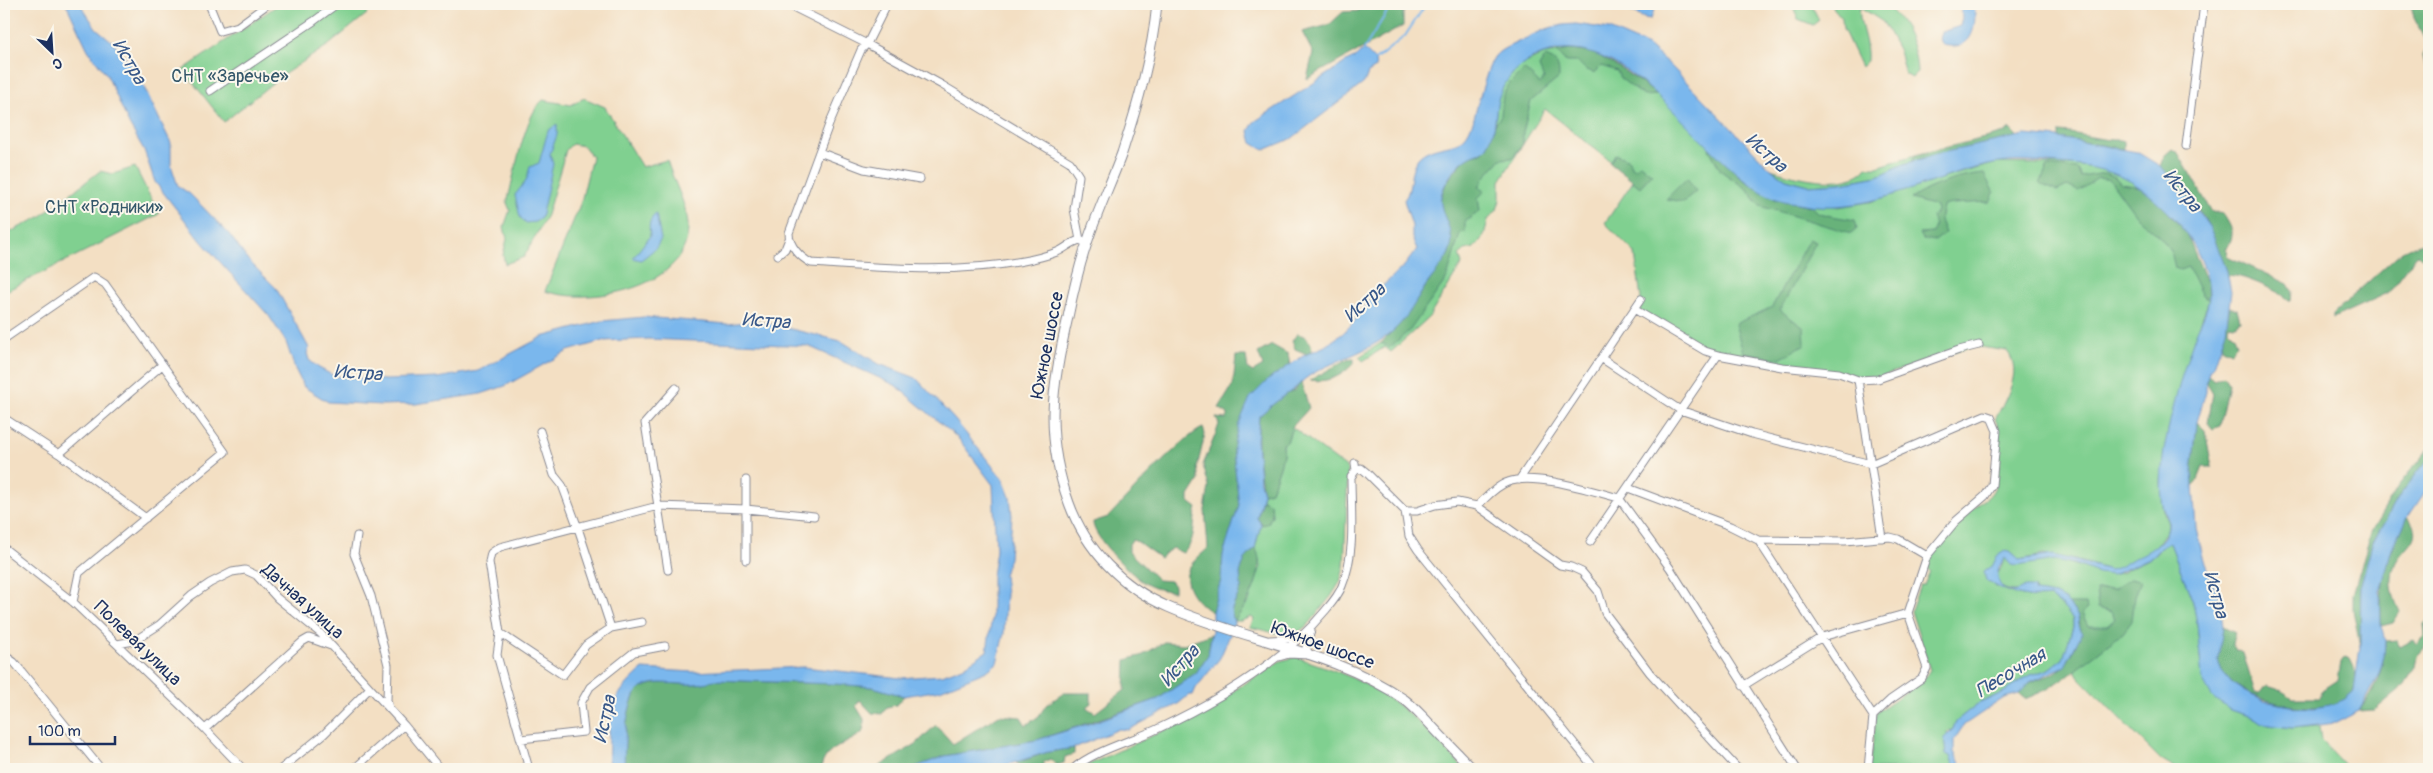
<svg xmlns="http://www.w3.org/2000/svg" width="2433" height="773" font-family="Pangolin,sans-serif">
<rect width="100%" height="100%" fill="#fbf7ec"/>
<filter id="ink" filterUnits="userSpaceOnUse"><feTurbulence type="fractalNoise" baseFrequency=".02" numOctaves="2"/><feDisplacementMap in="SourceGraphic" scale="10" xChannelSelector="R" yChannelSelector="G"/><feConvolveMatrix kernelMatrix="1 2 1 2 8 2 1 2 1" color-interpolation-filters="sRGB"/></filter>
<filter id="wash" filterUnits="userSpaceOnUse"><feTurbulence type="fractalNoise" baseFrequency=".0096" numOctaves="4" result="noise"/><feDisplacementMap in="SourceGraphic" scale="20" xChannelSelector="R" yChannelSelector="G"/><feGaussianBlur stdDeviation="1.12" result="paint"/><feColorMatrix in="noise" values="0 0 0 0 0 0 0 0 0 0 0 0 0 0 0 0 0 1.4 0 .05"/><feComposite in="paint" operator="in"/></filter>
<g filter="url(#wash)">
<rect width="100%" height="100%" fill="#f3dfc3"/>
<path fill="#80d090" stroke="#4e8077" d="M279,4H379L330,44L280,77L224,122L183,70Z
M1792,4H1811L1819,20L1813,25L1798,19Z
M1830,4H1883C1906,19 1916,47 1917,73L1912,78L1905,74L1899,51L1883,22L1860,7C1857,22 1869,40 1867,61L1861,67L1843,29L1842,18Z
M1569,50L1594,53L1651,88L1742,179L1838,207L1870,202L1943,178L1997,163L2072,165L2097,168L2116,174L2143,187L2209,300L2196,334L2168,430L2161,482L2164,512L2168,524L2167,530L2156,546L2149,553L2135,558L2118,569L2110,570L2076,560L2043,555L2019,560L2010,552L1996,560L1986,581C2010,593 2024,600 2051,597L2062,606L2073,619V627L2063,659L2047,670L2030,675L2004,692L1976,705L1956,721L1953,729L1947,732L1950,756L1955,769H1869L1877,712L1923,680L1930,670L1911,611L1920,585H1924L1930,571L1925,568C1934,547 1953,525 1971,510C1978,504 1990,498 1994,489C2002,473 1999,442 1998,424L1995,420C2005,399 2024,373 2007,351L1974,346L1878,377L1861,378L1706,349L1637,309L1641,299L1635,253L1605,223L1634,180L1545,109L1500,181V200L1497,210L1488,220L1484,236L1474,248L1465,250L1459,255L1462,264L1429,317L1391,352L1385,347L1363,361L1359,357L1381,343L1399,325L1452,238L1440,200L1495,125L1497,101L1504,83L1520,66L1544,54Z
M584,98L605,107L642,167L667,160C673,181 689,208 688,229C686,289 589,306 545,291L581,202L592,157L584,146L572,144L566,150L547,215L524,257L505,264L503,255L507,239L504,227L510,210L507,203C514,177 524,115 543,100L571,105Z
M1915,155L1913,161L1878,176L1841,183L1808,185L1786,179L1771,169C1794,177 1850,191 1867,167H1877Z
M135,167L159,214L4,292V235L40,217L100,171L113,174Z
M1292,427L1348,469L1344,567L1340,582L1332,595L1309,624L1297,633H1275L1250,627L1254,619L1251,617L1241,621H1234L1249,601L1261,566L1255,548L1261,524L1268,523L1272,515L1271,504L1262,500L1263,493L1271,491C1276,475 1285,460 1283,444L1287,442Z
M2170,543L2193,602L2197,623L2202,679L2230,710L2252,717L2262,724L2292,728L2319,726L2321,740L2345,766L2343,769H2176L2161,760L2079,677L2069,660L2078,636L2066,601L2055,595L2035,592L2036,589C2022,590 2002,596 1996,579L2005,558C2029,570 2034,557 2057,560C2073,563 2106,577 2121,573C2124,572 2126,570 2128,569C2136,564 2145,562 2152,557C2160,552 2160,544 2170,543Z
M1296,657C1329,668 1364,680 1393,701C1420,721 1442,746 1465,769H1079L1191,718L1280,661Z"/>
<path fill="#68b27a" stroke="#42706c" d="M1364,4H1415L1403,12V26L1307,79L1313,53L1302,32L1329,25L1343,12L1358,11Z
M2411,4H2422L2429,13V82L2423,56L2428,45L2414,18Z
M1569,50L1594,53L1620,68L1658,95L1644,96L1620,78L1617,71L1601,66L1595,73L1586,70L1578,62H1566L1557,52Z
M1545,57C1558,61 1559,66 1559,78L1531,101L1523,132V144L1512,158L1501,159L1484,178L1479,187L1485,191L1478,198L1480,211L1465,222V232L1460,233L1447,278L1410,330L1390,347L1381,343L1399,325L1449,253L1440,200L1446,183L1459,166L1470,155L1482,153L1487,147L1495,125L1501,115L1503,95L1510,83L1524,69L1540,84L1544,79L1539,67Z
M2010,129L2018,137L1913,161L1915,155L2005,133Z
M2059,132C2081,133 2100,141 2121,140L2124,141V149L2059,138Z
M1710,147L1742,179L1775,199L1811,206L1819,213L1831,216L1855,220L1857,228L1851,233L1760,206L1748,190L1721,171L1709,149Z
M2172,149L2178,153L2212,212L2223,214C2231,226 2237,235 2226,248L2227,256L2288,284L2292,291L2291,300H2289C2281,292 2237,272 2227,276V271C2219,258 2216,241 2209,227C2197,203 2178,184 2160,166L2164,156Z
M1615,154L1629,160L1631,167L1635,168L1640,164L1652,174L1640,187L1610,163Z
M2048,166L2077,169L2081,177L2105,173L2115,177L2121,184L2143,187L2162,205L2186,233L2208,284L2209,300L2202,296L2188,267L2180,270L2175,268L2171,251L2161,238L2137,217L2110,180L2098,178L2078,191L2067,186L2057,191L2040,184Z
M1984,174L1994,193L1990,202L1952,204L1943,206L1940,220L1945,233L1935,241L1922,239L1919,234L1932,233L1935,226L1932,217L1937,211L1936,206L1911,199C1930,185 1961,176 1984,174Z
M1687,178L1696,191L1683,202L1666,199Z
M1809,239L1816,242L1780,310L1804,328L1805,344L1780,359L1743,352L1735,324L1772,307Z
M2429,240V255L2422,257L2417,255L2388,293L2333,318V314L2402,251Z
M2230,307L2237,309L2240,320L2234,325L2229,324L2228,329L2234,335L2237,344L2231,352L2222,348V343Z
M1297,334C1306,335 1312,342 1312,351L1307,354L1295,349L1292,341Z
M1272,345L1288,354L1290,365L1268,380L1233,449L1239,505L1223,555L1221,580L1212,612C1199,606 1180,584 1189,568C1193,561 1202,554 1208,548L1205,510L1209,487L1203,465L1216,433L1219,424L1216,418L1226,419L1228,417V414L1219,408L1233,385L1236,356H1246L1248,369L1253,372L1263,366L1258,353Z
M1354,359V363C1342,376 1329,383 1310,380L1346,360Z
M2208,375L2214,380L2224,376L2229,384L2220,426L2213,429L2208,423L2213,393L2206,381Z
M1301,382L1309,408L1292,427L1287,442L1283,444C1285,460 1276,475 1271,491L1263,493C1259,467 1256,442 1259,416L1282,396L1295,390Z
M2197,422L2205,430L2212,467H2203L2197,482L2193,486L2192,471Z
M1203,428L1205,434L1197,468L1199,480L1189,496V502L1197,508C1192,524 1197,541 1183,553L1172,548L1160,558L1138,542L1132,540L1129,544V552L1158,580L1170,581L1174,586V591C1166,591 1156,589 1148,585C1134,578 1092,537 1093,522L1108,517C1125,500 1185,434 1203,428Z
M2429,448V458L2400,495L2372,544L2361,584L2360,647L2353,610V593L2372,530L2398,486Z
M1262,500L1271,504L1272,515L1268,523L1263,525L1257,518Z
M2408,517C2427,541 2400,547 2394,567C2389,584 2393,597 2400,612L2393,623L2381,626C2379,580 2387,557 2408,517Z
M1255,548C1268,566 1248,606 1234,621L1231,611L1241,588L1240,573L1245,559Z
M2131,578L2141,581L2135,596L2132,621L2123,633L2066,677L2046,690L2025,699L2019,694C2028,677 2046,680 2059,670C2072,661 2085,631 2078,616C2076,612 2071,608 2068,604H2086L2087,609L2082,613L2088,626H2107L2115,619L2111,612L2098,608L2096,590L2114,589Z
M2429,618V643L2417,656L2415,666L2405,685L2375,710L2359,711C2376,688 2384,670 2385,641L2397,640L2400,647L2413,640L2416,645L2425,636L2424,624Z
M2223,626L2235,632L2232,644L2236,650L2243,653L2255,693L2260,694L2267,685L2277,688L2293,698H2319L2321,691L2338,680L2341,662L2345,657L2350,659C2387,728 2248,714 2222,671C2214,659 2221,640 2223,626Z
M1211,634L1208,655L1196,673L1158,699L1037,740L945,756L910,769H875L916,744L936,725L953,744L999,715L1021,717L1026,725L1039,716L1046,705L1064,693H1091V703L1086,707L1095,713L1125,690L1126,660L1143,655L1164,642L1184,644Z
M714,680L836,684L873,687L904,696L896,705L887,707L882,714L872,713L860,700L856,706L864,719L863,732C848,745 824,747 821,769H624C625,747 624,717 634,696C639,687 650,684 660,683C679,683 696,687 714,680Z
M1074,748V754L1065,757L1064,763L1057,765L1050,759L1043,763L1047,769H1030L1016,763L1048,752Z"/>
<path fill="#7ab7ed" stroke="#4a73a6" d="M66,4H80L96,28L114,43L137,73L171,143V165L178,186L190,194L229,234L248,260L276,288L309,348L307,353L309,360L319,368L334,376L386,380L437,378L478,371L542,337L602,321L644,317L727,324L757,321L841,341L879,364L916,378L955,420L1003,479L1010,497L1012,516L1009,558L1004,575L1006,594L1004,633L997,663L987,671L940,690L904,696L873,687L836,684L714,680C696,687 679,683 660,683C650,683 639,687 634,696C624,717 625,747 624,769H608C611,720 602,703 643,669L693,672L804,667L900,678L942,675L963,667L987,651L992,617V576L996,550L993,485L958,438L895,385L808,346L648,339L603,341L568,351L505,386L481,394L416,404L382,405L328,402L304,387L295,369L286,342L269,316L202,242L155,182L144,150L129,124L107,75L88,50Z
M1615,4H1647L1654,10L1651,19L1644,18Z
M1961,4H1974C1977,27 1973,52 1943,45L1940,39L1942,32L1960,26L1962,18Z
M1576,24L1609,29L1648,46L1670,65L1771,169L1786,179L1808,185L1841,183L1878,176L1904,164L1941,153L2025,135L2059,138L2137,152L2160,166L2178,183L2210,228L2227,271L2231,292L2226,330L2214,366L2209,372L2206,381V391L2197,422L2192,471L2196,528L2203,557L2219,599L2223,626L2218,661L2222,671L2233,684L2245,692L2264,701L2296,707L2314,708L2334,704L2345,699L2354,691L2360,647L2361,584L2372,544L2400,495L2429,458V486L2408,517L2392,549L2380,591L2381,626L2385,641L2384,656L2379,674L2359,711L2336,723L2292,728L2262,724L2252,717L2230,710L2212,697L2202,679L2197,623L2193,602L2170,543L2163,545L2152,557L2113,575L2098,573L2075,564L2054,560L2017,566L2011,565L2005,558C1987,579 2006,602 2025,587H2034L2036,592L2055,595L2066,601L2078,616L2079,629L2082,633L2065,666L2030,682L2019,694L2004,698L1964,725L1954,740V752L1962,767L1966,769H1955L1950,756L1946,754L1944,738L1953,729L1956,721L1976,705L2004,692L2030,675L2047,670L2063,659L2073,627V619L2062,606L2051,597C2024,600 2010,593 1986,581L1984,571L1993,565L1997,556L2005,551L2010,552L2019,560L2053,555L2110,570C2121,568 2128,561 2138,556C2151,551 2170,538 2168,522C2167,514 2162,507 2162,498C2160,483 2162,466 2164,450C2171,412 2183,369 2196,333C2201,321 2209,308 2209,295C2209,265 2187,230 2166,210C2131,175 2107,167 2058,164C2037,162 2013,160 1993,164C1927,177 1866,218 1797,203C1789,202 1781,201 1774,198C1703,168 1632,23 1543,54C1520,62 1501,81 1497,105C1495,119 1495,133 1488,145C1483,154 1477,152 1469,157C1457,164 1444,182 1441,196C1438,214 1457,231 1450,250C1446,262 1435,273 1427,284C1418,297 1411,312 1400,324C1376,351 1339,357 1309,376C1302,380 1298,387 1291,391C1280,399 1270,406 1259,416L1257,440L1260,482L1263,493L1257,518L1261,524L1255,548L1245,559L1240,573L1241,588L1231,611L1234,623L1230,635L1220,658L1196,688L1193,695H1189L1178,704L1128,730L1119,729L1074,748L1048,752L994,769H910L945,756L1037,740L1094,722L1158,699L1196,673L1208,655L1212,631V612L1221,580L1223,555L1239,505L1233,449L1238,426L1250,398L1268,380L1303,356L1325,346L1342,334L1353,323L1374,294L1405,265L1417,249L1412,238V226L1404,200C1414,188 1407,170 1419,157C1432,144 1455,148 1464,138C1472,130 1475,114 1478,103C1482,91 1488,65 1495,56C1501,49 1510,46 1518,42C1542,31 1549,25 1576,24Z
M1364,49L1375,60L1376,68L1368,73L1364,83L1291,139L1264,150L1252,143L1249,131L1254,122L1346,62L1356,57Z
M557,124V135L550,154L553,164L541,218L535,222L525,223L520,217L515,195L526,181L530,167L539,163L548,131Z
M656,214L661,239L656,248L641,260L633,258L650,236C649,227 648,220 656,214Z"/>
<g fill="none" stroke-linecap="round" stroke-linejoin="round">
<path stroke="#7ab7ed" stroke-width="2" d="M1364,49L1392,4
M1375,60L1405,36L1426,4"/>
</g>
</g>
<g filter="url(#ink)">
<g fill="none" stroke-linecap="round" stroke-linejoin="round">
<g stroke="#878790" stroke-width="9">
<path id="minor" d="M209,4L220,31L238,26L268,4
M787,4L867,44L942,85L1070,162L1079,176L1074,209L1080,240L1082,241
M887,4L867,44L861,50L830,122L789,233C789,246 800,257 811,263C881,268 954,274 1023,261C1034,259 1046,256 1057,252C1065,249 1071,242 1080,240
M210,91L314,21L337,4
M2186,146L2204,4
M819,152L864,169L920,179
M778,255L785,249L789,239
M1634,309L1705,351L1718,355
M4,339L94,277L105,284L225,452L79,573L73,602
M1601,358L1680,410L1752,434L1871,464L1985,415L1991,417L1997,431L1992,485L1985,496L1956,521L1927,556L1908,613L1927,668L1922,678L1890,700L1873,716L1868,769
M1858,380L1882,538
M4,418L59,454L146,518
M540,431L554,475L562,485L578,528L611,628
M59,454L162,365
M1356,470L1361,468L1366,472L1405,511L1409,536L1418,550L1595,769
M1519,480L1641,299
M1628,488L1730,526L1758,540L1845,541L1890,537L1898,539L1927,556
M1477,506C1486,498 1496,486 1508,482C1534,472 1592,491 1619,498L1670,568L1797,769
M1405,511H1417L1435,505L1457,502L1477,506L1560,565L1571,567L1582,572L1598,591L1605,613L1650,673L1738,769
M357,536L354,554L371,596L388,665L387,700L389,708
M1758,540L1873,716
M1590,542L1718,355L1782,367L1839,373L1858,380L1878,379L1959,350L1979,345
M4,548L73,602L205,729L243,769
M746,560V480
M668,570L645,423L676,388
M500,633L489,562L491,553L500,547L658,506L746,509L814,516
M1270,640L1288,639L1301,635
M117,644L134,641L159,625L191,596L210,583L232,572L245,570L256,575L277,598L320,633L404,725L440,769
M4,655L14,662L101,769
M1279,657L1289,654L1309,655L1306,647L1311,630
M1743,686L1822,637L1908,613
M205,729L302,642L309,638L331,646
M521,739L584,732L581,703L590,687L634,652L665,646
M281,769L324,734L370,688
M354,769L404,725
M529,769L497,655L500,633L563,675L586,645L611,628L642,622
M1073,769C1091,752 1131,741 1155,730C1215,702 1282,663 1325,611C1331,604 1339,595 1342,586C1356,553 1351,513 1351,477L1356,470L1355,463"/>
</g>
<g stroke="#878790" stroke-width="11">
<path id="major" d="M1157,4C1152,55 1138,104 1122,153C1111,183 1097,212 1087,243C1079,267 1073,292 1068,317C1052,385 1044,435 1069,503C1086,550 1122,587 1168,607C1245,641 1335,651 1405,700C1413,706 1420,714 1427,721C1442,737 1457,753 1473,769"/>
</g>
<use href="#minor" stroke="#fff" stroke-width="7"/>
<use href="#major" stroke="#fff" stroke-width="9"/>
</g>
</g>
<g text-anchor="middle" stroke-width="4" stroke-linejoin="round" paint-order="stroke">
<g font-size="18" fill="#34576a" stroke="#fbf7ec">
<text x="230" y="82">СНТ «Заречье»</text>
<text x="104" y="213">СНТ «Родники»</text>
</g>
<g font-size="18" fill="#1b2f5e" stroke="#fbf7ec">
<text transform="translate(1047 345) rotate(-79)" y="6">Южное шоссе</text>
<text transform="translate(303 601) rotate(42)" y="6">Дачная улица</text>
<text transform="translate(138 643) rotate(44)" y="6">Полевая улица</text>
<text transform="translate(1323 645) rotate(20)" y="6">Южное шоссе</text>
</g>
<g font-size="19" font-style="italic" fill="#385889" stroke="#fbf7ec">
<text transform="translate(130 61) rotate(60)" y="7">Истра</text>
<text transform="translate(1767 152) rotate(42)" y="7">Истра</text>
<text transform="translate(2183 190) rotate(51)" y="7">Истра</text>
<text transform="translate(1364 302) rotate(-42)" y="7">Истра</text>
<text transform="translate(766 320) rotate(4)" y="7">Истра</text>
<text transform="translate(358 372) rotate(4)" y="7">Истра</text>
<text transform="translate(2217 594) rotate(75)" y="7">Истра</text>
<text transform="translate(1179 665) rotate(-48)" y="7">Истра</text>
<text transform="translate(2010 672) rotate(-31)" y="7">Песочная</text>
<text transform="translate(604 719) rotate(-78)" y="7">Истра</text>
</g>
</g>
<rect width="2433" height="773" fill="none" stroke="#fbf7ec" stroke-width="20"/>
<g transform="translate(52 52) rotate(155)" stroke="#fbf7ec" stroke-width="4" paint-order="stroke">
<path d="M0-4L9 19L0 12L-9 19Z" fill="#1b2f5e"/>
<text y="-8" font-size="14" font-weight="bold" text-anchor="middle" fill="#1b2f5e">С</text>
</g>
<path d="M30 736v8h85v-8" fill="none" stroke="#1b2f5e" stroke-width="2.5"/>
<text x="38" y="736" font-size="15" fill="#1b2f5e" stroke="#fbf7ec" stroke-width="4" paint-order="stroke">100 m</text>
</svg>
